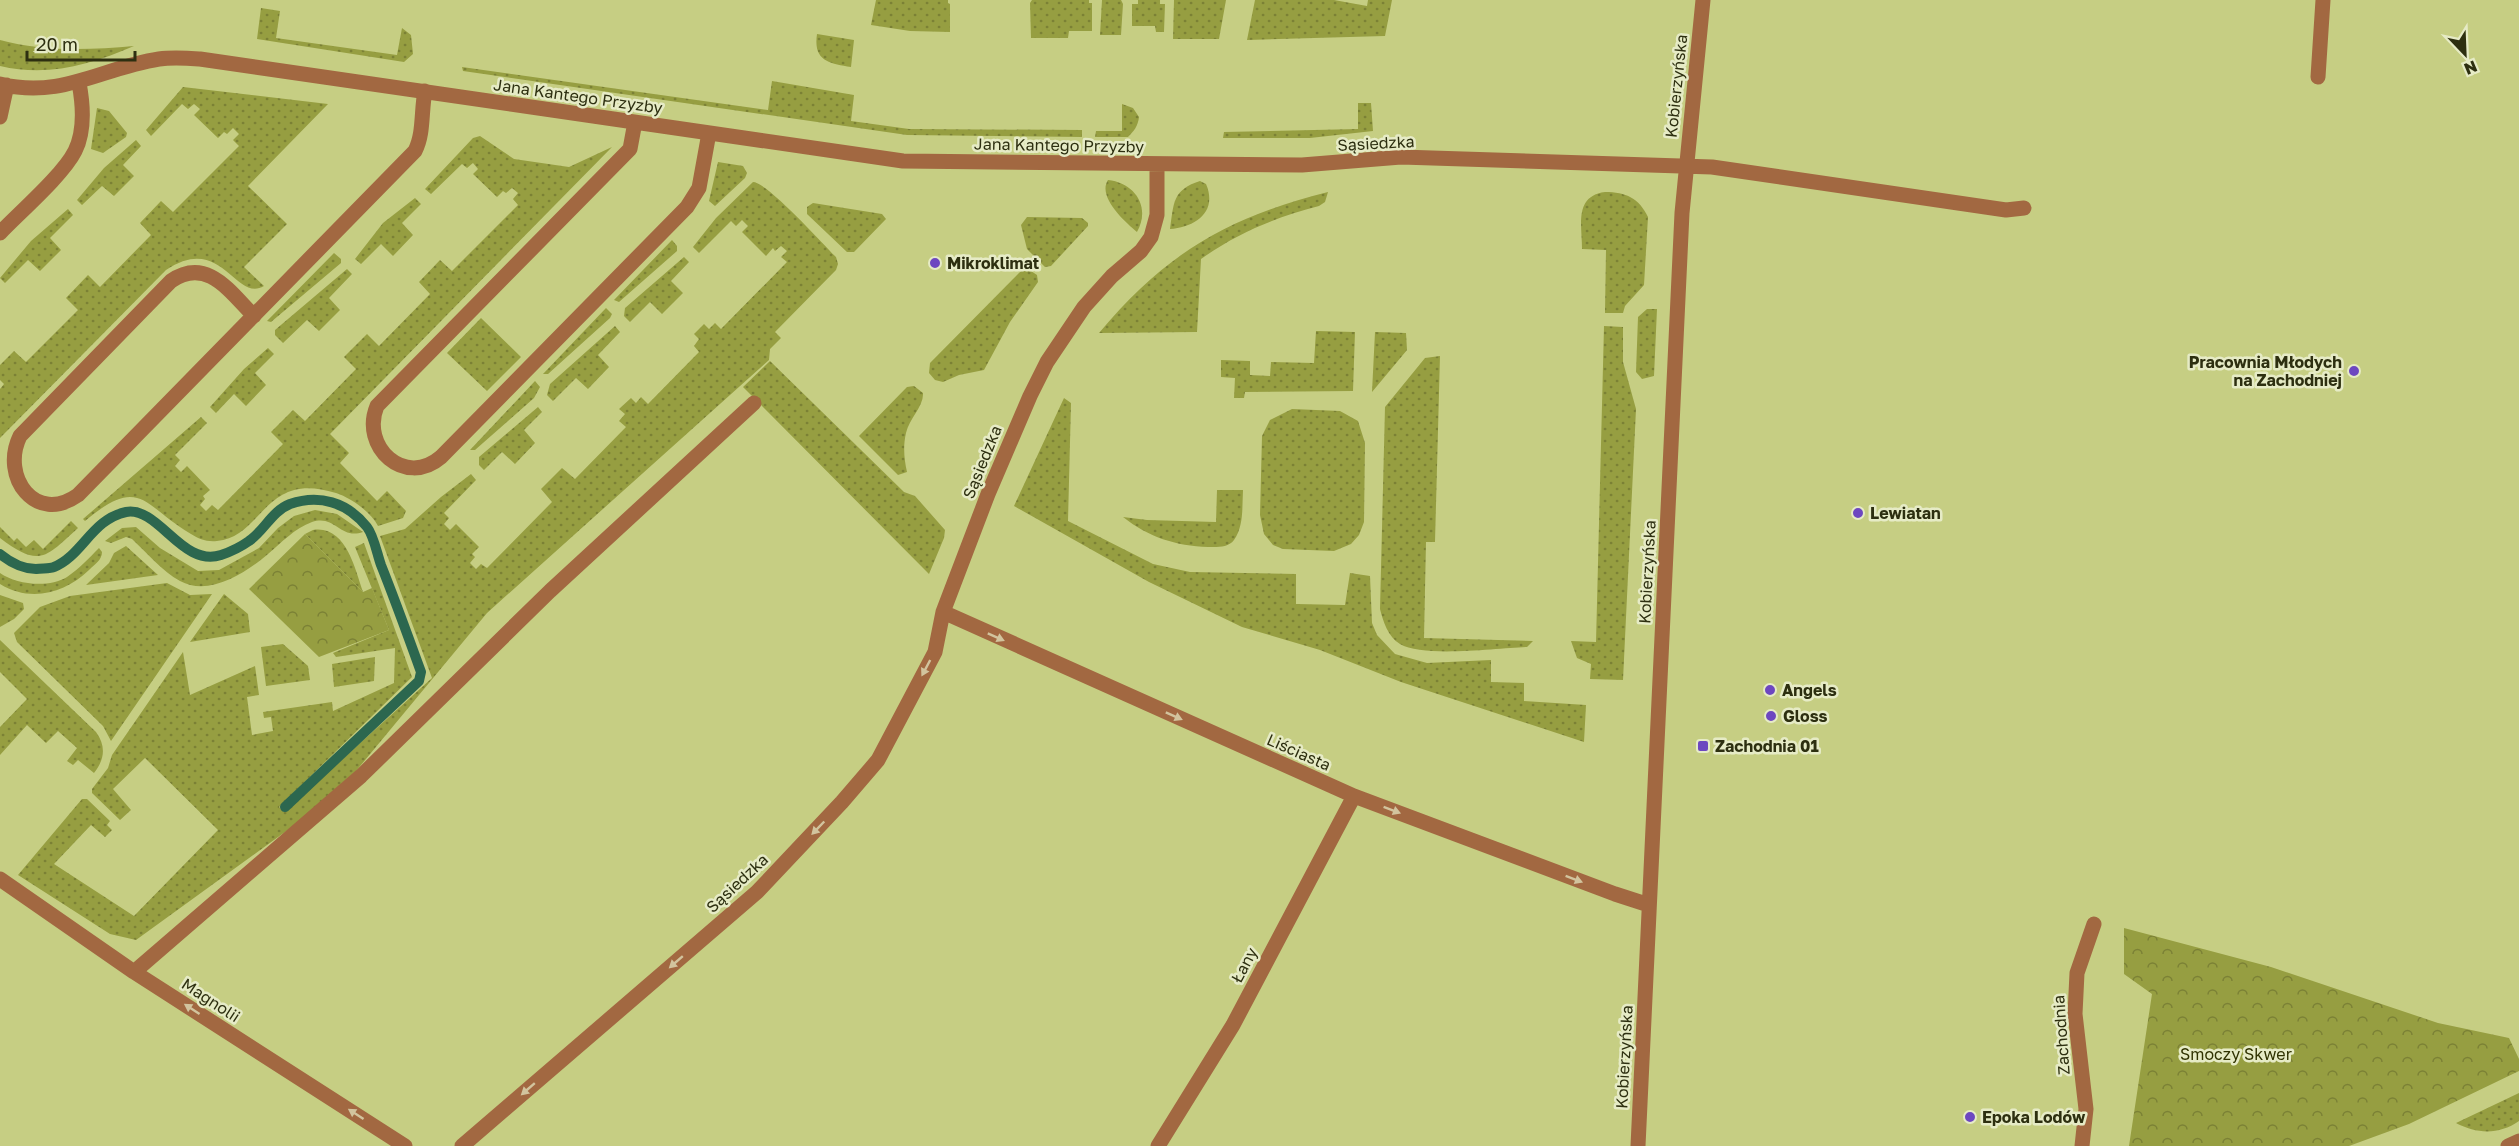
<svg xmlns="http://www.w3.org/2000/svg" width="2519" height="1146" font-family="'Golos Text',sans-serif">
<defs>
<pattern id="grass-dots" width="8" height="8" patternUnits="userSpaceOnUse" patternTransform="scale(1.5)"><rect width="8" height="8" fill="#969e41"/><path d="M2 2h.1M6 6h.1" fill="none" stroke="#7b8135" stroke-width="1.8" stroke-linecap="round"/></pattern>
<pattern id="park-crowns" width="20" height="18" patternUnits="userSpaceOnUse" patternTransform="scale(1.5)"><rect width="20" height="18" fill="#969e41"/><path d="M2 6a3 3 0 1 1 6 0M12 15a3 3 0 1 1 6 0" fill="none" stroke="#7b8135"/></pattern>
</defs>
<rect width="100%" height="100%" fill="#c6ce83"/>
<path fill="url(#grass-dots)" d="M876,0H948V3L950,4V32L910,31L871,25Z
M1032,0H1089V3H1092V31H1069L1068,38H1031L1030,3Z
M1102,0H1121L1123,4L1121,35H1100Z
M1138,0H1160V4H1165L1164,32H1156L1155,26H1132V4H1138Z
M1174,0H1226L1219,39H1173Z
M1255,0H1334L1367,6L1368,0H1392L1385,36L1247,40Z
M261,8L280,11L276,38L397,55L402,28L411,35L413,54L404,62L257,39Z
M817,34L854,40L851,67C829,63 813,61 817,34Z
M0,40C43,52 90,50 134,46C90,65 48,77 0,66Z
M462,67L768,110L772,81L854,95L851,121L909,129L1082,130V137L907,135L463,71Z
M183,87L328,104L248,186L287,224L244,267L264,286C235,303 222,232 166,270L0,438V389L4,384L0,380V365L14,351L26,362L78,310L66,298L88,275L100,287L151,235L140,223L161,201L173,212L239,146L233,140L239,134L233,128L227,134L224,132L218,138L194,115L200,109L194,104L188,109L182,104L151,136L146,130Z
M1358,103H1371L1373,131L1310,138H1223L1224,132L1358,129Z
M1122,104L1133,108L1139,117C1138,126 1134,131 1128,137H1095L1096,131H1122Z
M97,108L109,111L127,133L126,137L103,153L91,149Z
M480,136L514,159L569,167L612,147L330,434L349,453L340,463L377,501L387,491L406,511L403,518L378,526C371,512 351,498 336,493C264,470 264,536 217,541C206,542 199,539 191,534C143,506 141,474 85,521L83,519L201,417L207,423L175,455L180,460L175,466L181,472L187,466L210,490L203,496L205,499L200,505L206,511L212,505L218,510L283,444L271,432L293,410L305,421L356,369L344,357L367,334L379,346L430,294L419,282L440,260L452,271L518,205L513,199L518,193L512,188L506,193L503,191L497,197L473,174L478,169L473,163L467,168L462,164L431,194L425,189L473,138Z
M136,140L141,146L123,165L134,176L114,196L102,186L82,205L77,200L104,168Z
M718,162L743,166L747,173L745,178L715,206L709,201Z
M1108,180C1135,183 1151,207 1137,232C1125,222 1097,197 1108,180Z
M1200,181L1206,184C1218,212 1195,227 1170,229C1174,203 1172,190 1200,181Z
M753,182C767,182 823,244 836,257L838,264L836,270L775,332L781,338L770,349L769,360L487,613L356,771L296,824L136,940L110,934L18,875L82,799H87L110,821L107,825L112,830L105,837L91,825L54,864L134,916L218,830L145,758L113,789L131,810L120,820L92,793V789L108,768L112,755L183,652L190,695L255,666L259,695L247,697L252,735L273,731L271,717L264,718L263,712L332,702L333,711L394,683L395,648L336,657L333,653L389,630L355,547L364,543L412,677L279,807L284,812L432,678L380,536L405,529L441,497L471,474L476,480L444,513L449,518L444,524L450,530L456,524L479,547L472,554L475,557L470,563L476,569L481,564L487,568L552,502L541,489L562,468L575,479L626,427L619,421L625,414L619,409L631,398L636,403L641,397L648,404L699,352L694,346L699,339L694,334L704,324L709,329L715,323L721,329L787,262L781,257L787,251L781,246L775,251L773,248L766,256L742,232L748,226L742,220L736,226L731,221L699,253L693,247L716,218Z
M1328,192L1325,202L1319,206C1274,218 1239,232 1201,259L1197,332L1099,333C1166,253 1228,217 1328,192Z
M1605,192C1626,192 1639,198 1648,217L1644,285L1625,306L1623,313H1605L1606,250L1582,249C1582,225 1574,196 1605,192Z
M415,198L421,204L402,223L413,235L393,256L381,244L361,264L355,259L383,223Z
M813,203L882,214L886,219L854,252H847L807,214V207Z
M68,209L73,215L50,238L61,250L40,271L28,260L5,283L0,278L31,241Z
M1027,217L1082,218L1088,223V226L1051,266L1045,267L1027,249L1021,225Z
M672,240L677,246V251L619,302L614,300Z
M334,253L341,259V263L271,322L267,321Z
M684,257L689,262L671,281L683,293L662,314L650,302L630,322L624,316L625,308Z
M1025,267L1037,275L1038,282L1010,322L984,370L959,375L943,382L935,380L929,373L930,363Z
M347,269L352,274L329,298L340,310L319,331L307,320L283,343L275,335V330Z
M606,308L612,314L610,318L548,374H543Z
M1647,309H1657L1654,376L1642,379L1636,372L1638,317Z
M481,318L521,357L487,391L447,353Z
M615,326L620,332L598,355L609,367L588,389L576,378L553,401L547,395L550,384Z
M1604,326L1623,327V362L1636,409L1623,680L1590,679L1591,664L1577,658L1571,641L1596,642Z
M1316,331L1355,332L1353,391L1245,392L1244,398H1234L1235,378L1221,377V360L1250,361V375L1270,376L1271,362L1314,363Z
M1375,332L1406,333L1407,350L1372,392Z
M268,348L274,354L255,373L266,385L246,406L234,394L216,413L210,407L244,369Z
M1440,356L1435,542H1426L1424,638L1533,641L1527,647C1498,648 1423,658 1400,644C1388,637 1383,621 1380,609L1385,407L1425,358Z
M770,361L904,492L915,496L945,530L944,538L929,574L743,387Z
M535,381L540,387L534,398L475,450H470Z
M914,386L923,393C924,406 909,419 906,433C903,446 904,459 907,472L898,475L859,436L907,387Z
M1064,398L1071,403L1068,521L1153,564L1190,572L1296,574V604L1345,605L1350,573L1370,576L1372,623L1377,635L1395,654L1427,663L1491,660V682L1524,683V701L1586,705L1584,742L1401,682L1320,650L1242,627L1149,582L1014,506Z
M538,407L542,412L524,430L535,443L515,464L502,452L484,470L479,465V457Z
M1292,409L1340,411L1358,421L1365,443L1364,522L1359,535L1351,544L1334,551L1283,549L1273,545L1264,534L1260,515L1262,436L1270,420Z
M1217,490H1243C1242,507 1244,526 1234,540C1228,548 1217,547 1208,547C1176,546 1148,537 1123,517L1147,520L1216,522Z
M315,510L337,514L363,532C340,540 335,514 312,522C295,528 281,543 268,554C246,573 209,597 180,581C162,571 147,553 132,539L126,537L111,543L105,541L122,528L136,527L160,548L198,571L219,570L259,548L278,528L294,516Z
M71,521L78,528C45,558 40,568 0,538V527L14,541L17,538L26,547L34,540L43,549Z
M313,530C346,525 355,569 363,592L305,534Z
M126,546L158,575L86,585L109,563L114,553Z
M99,548L102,552C102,560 95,564 89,570C65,593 31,603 0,584V573C17,585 49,588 67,577C79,569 89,558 99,548Z
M167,583L190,595L212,594L111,741L103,726L17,642L14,633L40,607L70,596Z
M224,594L248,614L250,632L190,642Z
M0,595L23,603L24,609L14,619L0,627Z
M0,640L96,732C106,746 105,759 94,773L78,760L73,765L67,761L77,748L58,731L46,743L27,725L0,755V727L27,699L0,672Z
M283,644L308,666L310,680L266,686L261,647Z
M375,657L374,681L334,687L332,664Z
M2519,1093V1121C2499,1135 2477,1134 2456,1123Z"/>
<path fill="url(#park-crowns)" d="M305,534L363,592L372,588L389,630L319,657L249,589Z
M2124,928L2271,967L2438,1023L2509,1038L2519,1059V1071L2409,1124L2349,1146H2129L2152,994L2124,974Z"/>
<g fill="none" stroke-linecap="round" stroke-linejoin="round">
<path stroke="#2c674f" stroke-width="10" d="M0,554C11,563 22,569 36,569C42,568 50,569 54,567C82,556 92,519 126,512C159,506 182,568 221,555C230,552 242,546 249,541C264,531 272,511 290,504C319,494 347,502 367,527C374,536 377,554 381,565C395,600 408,636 421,672L419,681L285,807"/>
<path stroke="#a26841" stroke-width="15" d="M2318,77L2323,0
M0,84C62,99 101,68 159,59C173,57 186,58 200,59L903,161L1302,165L1401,157L1712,167L2006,210L2024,208
M0,117L7,85
M635,122L630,149L377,406C360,447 405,488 441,457L687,207L699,188L709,133
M0,233C20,212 63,175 75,151C85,131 83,104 79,83
M254,316C230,292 207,256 171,281L20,436C0,477 36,525 78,495L415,151C424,134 421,111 425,91
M943,612L1354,796L1615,894L1649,905
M0,879L134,972L405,1146
M134,972L361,776L550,591L754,403
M462,1146L757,892L842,802L878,760L935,652L943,612L988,494L1030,396L1047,362L1084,307L1112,276L1141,251L1151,237L1157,215V164
M1158,1146L1233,1025L1354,796
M1638,1146L1682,213L1703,0
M2082,1146L2086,1109L2075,1014L2077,973L2094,924
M2508,1146L2519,1141"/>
</g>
<defs><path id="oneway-solid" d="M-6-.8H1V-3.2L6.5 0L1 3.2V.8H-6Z" transform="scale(1.5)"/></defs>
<g fill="#d2c49e">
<use href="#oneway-solid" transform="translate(996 637) rotate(24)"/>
<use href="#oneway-solid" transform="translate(926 668) rotate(118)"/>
<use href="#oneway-solid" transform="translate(1174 716) rotate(24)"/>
<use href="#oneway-solid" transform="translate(1392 810) rotate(21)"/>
<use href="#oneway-solid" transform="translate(818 828) rotate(134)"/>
<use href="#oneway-solid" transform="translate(1574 879) rotate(21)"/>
<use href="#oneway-solid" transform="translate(676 962) rotate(139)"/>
<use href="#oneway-solid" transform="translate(192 1009) rotate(-147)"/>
<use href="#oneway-solid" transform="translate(528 1089) rotate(139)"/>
<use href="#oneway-solid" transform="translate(356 1114) rotate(-147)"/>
</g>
<g fill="#6d47c0" stroke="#e6ebc6" stroke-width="2">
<circle cx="935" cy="263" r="6"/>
<circle cx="2354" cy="371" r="6"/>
<circle cx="1858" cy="513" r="6"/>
<circle cx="1770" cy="690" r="6"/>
<circle cx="1771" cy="716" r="6"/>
<rect x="1697" y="740" width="12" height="12" rx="3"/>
<circle cx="1970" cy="1117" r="6"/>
</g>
<g text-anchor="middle" stroke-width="5" stroke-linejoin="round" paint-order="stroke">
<g font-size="16" fill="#2d2f10" stroke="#e6ebc6">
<text transform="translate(1676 86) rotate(-84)" y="6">Kobierzyńska</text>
<text transform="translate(578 96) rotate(8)" y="6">Jana Kantego Przyzby</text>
<text transform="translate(1376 143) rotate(-3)" y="6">Sąsiedzka</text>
<text transform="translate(1059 145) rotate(1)" y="6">Jana Kantego Przyzby</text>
<text transform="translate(982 462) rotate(-68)" y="6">Sąsiedzka</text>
<text transform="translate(1647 572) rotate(-87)" y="6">Kobierzyńska</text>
<text transform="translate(1299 752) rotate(24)" y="6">Liściasta</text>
<text transform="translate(737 883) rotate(-43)" y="6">Sąsiedzka</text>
<text transform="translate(1244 965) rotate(-62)" y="6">Łany</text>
<text transform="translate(211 1000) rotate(33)" y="6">Magnolii</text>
<text transform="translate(2061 1035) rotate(-94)" y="6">Zachodnia</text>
<text transform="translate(1624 1057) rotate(-87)" y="6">Kobierzyńska</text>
</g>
<g font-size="16" font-weight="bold" fill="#2d2f10" stroke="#e6ebc6" text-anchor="start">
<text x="947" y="269">Mikroklimat</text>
<text x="2342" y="368" text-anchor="end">Pracownia Młodych<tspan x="2342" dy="18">na Zachodniej</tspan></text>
<text x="1870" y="519">Lewiatan</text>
<text x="1782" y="696">Angels</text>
<text x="1783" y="722">Gloss</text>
<text x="1715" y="752">Zachodnia 01</text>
<text x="1982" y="1123">Epoka Lodów</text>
</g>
<g font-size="16" fill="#2f3200" stroke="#e6ebc6">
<text x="2236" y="1060">Smoczy Skwer</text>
</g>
</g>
<g transform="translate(2465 54) rotate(157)" stroke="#e6ebc6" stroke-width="4.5" paint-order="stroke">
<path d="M0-4.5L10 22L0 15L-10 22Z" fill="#2d2f10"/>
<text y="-9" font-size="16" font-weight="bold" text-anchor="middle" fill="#2d2f10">N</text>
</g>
<path d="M27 51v9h108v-9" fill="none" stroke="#2d2f10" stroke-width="3"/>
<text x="36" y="51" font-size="18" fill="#2d2f10" stroke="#e6ebc6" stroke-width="4.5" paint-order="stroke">20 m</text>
</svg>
